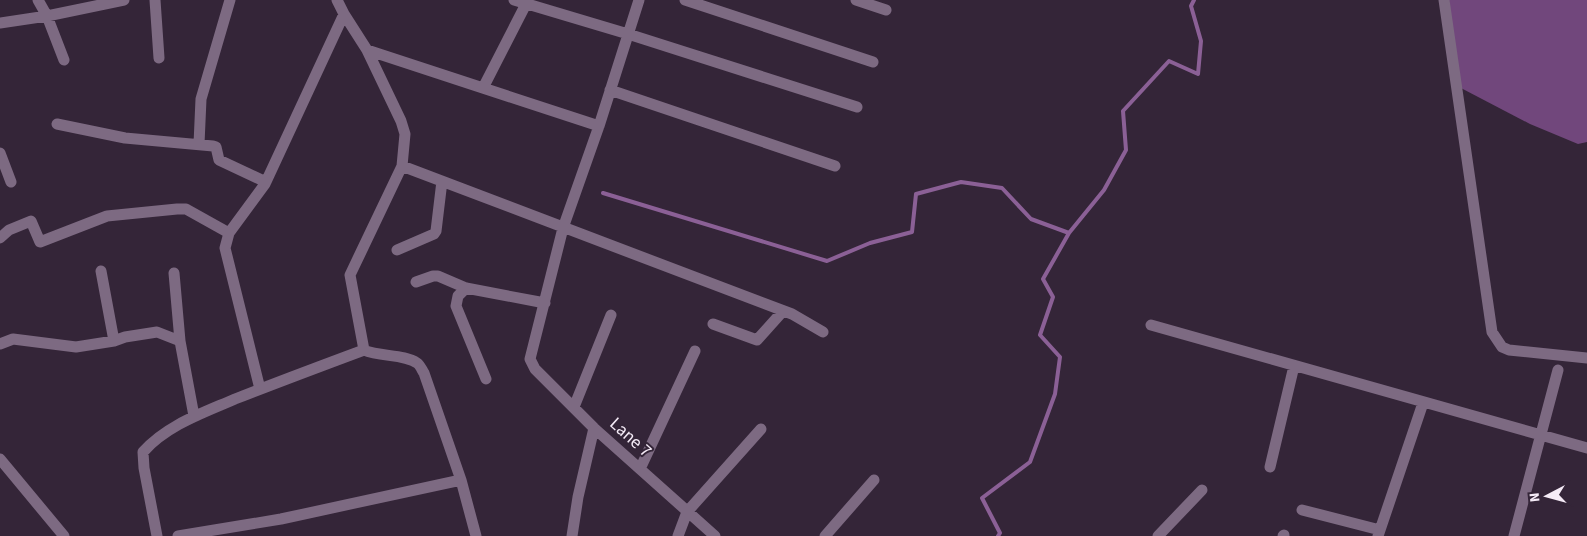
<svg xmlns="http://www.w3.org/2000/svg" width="1587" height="536" font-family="'Source Sans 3',sans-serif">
<rect width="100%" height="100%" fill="#342538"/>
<path fill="#71477c" d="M1449,0H1587V142L1578,144L1530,124L1459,87Z"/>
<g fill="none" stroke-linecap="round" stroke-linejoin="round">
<path stroke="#8b6096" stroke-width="4" d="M603,193L827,261L870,243L912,232L916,194L961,182L1002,188L1031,219L1069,233L1104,190L1126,150L1123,111L1169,61L1198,74L1201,41L1191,6L1194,0
M998,536L1000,533L982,498L1030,462L1055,394L1060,357L1040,335L1053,297L1043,279L1069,233"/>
<path stroke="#7d6a82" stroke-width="11" d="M38,0L47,16L64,60
M155,0L159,58
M337,0L344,14L367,50L401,121L405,134L402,166
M514,0L628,34L857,107
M639,0L599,126L563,228L530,359L535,369L594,428L715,536
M685,0L873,62
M856,0L886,10
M1444,0L1492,332L1502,347L1509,350L1587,358
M0,23L47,16L124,0
M367,50L599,126
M483,88L526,4
M610,90L835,166
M57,124L125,138L213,146L216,147L219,160L266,182
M199,144L201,99L230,0
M0,153L11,182
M0,238L9,230L31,221L40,242L107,216L177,209H186L229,233
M397,250L434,234L436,231L442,181
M101,271L114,341
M174,273L180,341
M416,282L433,276H438L466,288L545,303
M466,288L458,296L456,306L486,379
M713,324L757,340L783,311
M1151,325L1587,448
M0,344L13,339L76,347L114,341L125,337L157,332L180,341L194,416
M260,389L225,248L229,233L265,184L344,14
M574,407L611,315
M0,459L64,536
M1270,467L1294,366
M640,469L695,351
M1302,510L1380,530
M157,536L144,468L143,452C167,425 203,413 235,399C278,382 321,366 364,350
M178,536L281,519L461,480
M476,536L461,480L424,373C422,370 420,365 417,363C404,354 380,357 364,350L350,275L402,166L792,314L823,332
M572,536L578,497L594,428
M678,536L687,512L761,429
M825,536L874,480
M1158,536L1202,490
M1283,536L1284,535
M1378,536L1423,403
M1514,536L1558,370"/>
</g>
<g text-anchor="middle" stroke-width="4" stroke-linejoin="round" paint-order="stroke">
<g font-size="18" fill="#f5ebf7" stroke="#342538">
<text transform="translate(631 437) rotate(42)" y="6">Lane 7</text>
</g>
</g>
<g transform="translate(1547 496) rotate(264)" stroke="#342538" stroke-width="4" paint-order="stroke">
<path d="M0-4L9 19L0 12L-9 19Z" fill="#f5ebf7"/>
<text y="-8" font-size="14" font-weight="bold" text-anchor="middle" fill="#f5ebf7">N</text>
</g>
</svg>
